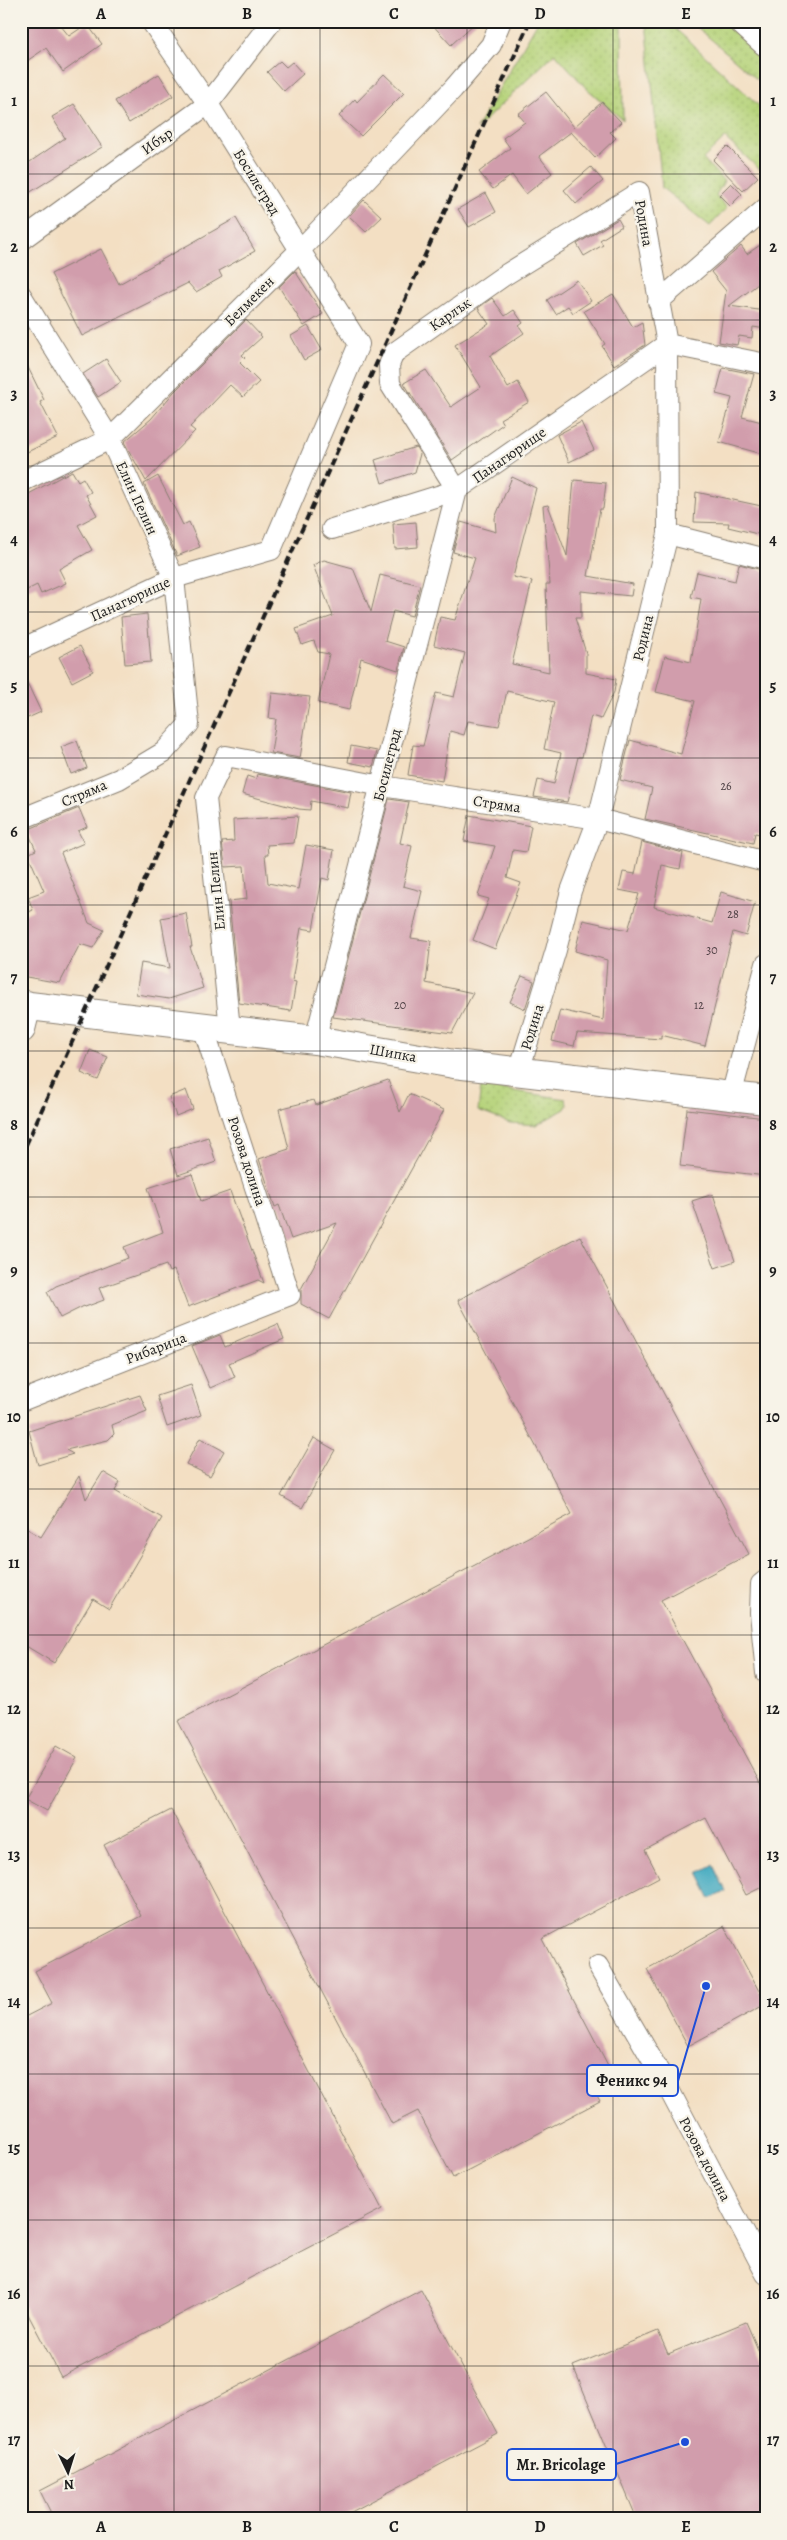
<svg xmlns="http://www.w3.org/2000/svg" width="787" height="2540" font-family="Alegreya,serif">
<defs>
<pattern id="grass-dots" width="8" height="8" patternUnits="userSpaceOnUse" patternTransform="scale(1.25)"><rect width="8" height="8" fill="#b6d37a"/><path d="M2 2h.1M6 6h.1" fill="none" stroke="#9cb569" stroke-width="1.8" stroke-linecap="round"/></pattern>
</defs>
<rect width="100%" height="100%" fill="#f7f3e8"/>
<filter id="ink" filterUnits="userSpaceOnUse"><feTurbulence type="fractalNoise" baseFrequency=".02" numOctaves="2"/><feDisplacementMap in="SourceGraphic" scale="10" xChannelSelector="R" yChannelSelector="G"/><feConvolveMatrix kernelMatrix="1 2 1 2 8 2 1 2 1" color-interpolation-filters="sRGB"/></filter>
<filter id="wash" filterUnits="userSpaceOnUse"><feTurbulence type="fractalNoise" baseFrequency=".0096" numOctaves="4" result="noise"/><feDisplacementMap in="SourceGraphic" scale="20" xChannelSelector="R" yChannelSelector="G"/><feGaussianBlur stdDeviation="1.12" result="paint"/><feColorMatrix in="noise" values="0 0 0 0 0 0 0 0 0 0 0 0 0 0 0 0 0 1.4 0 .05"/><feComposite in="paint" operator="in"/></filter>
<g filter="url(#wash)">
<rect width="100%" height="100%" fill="#f3dfc3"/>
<path fill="url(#grass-dots)" stroke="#69784b" d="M538,21H622L623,120L585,87L555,53L476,129Z
M646,21H667L766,112V175L725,138L703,159L724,181L716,195L727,208L710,226L662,188Z
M690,21H725L766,59V87Z
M481,1086L566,1099L567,1105L565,1109L536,1125L510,1123L478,1111Z"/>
<path fill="#40a9c0" stroke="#2e626e" d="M713,1865L726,1891L711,1899L698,1873Z"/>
<g id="blocks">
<path fill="#d19dac" d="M21,21H57L69,36L87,24L102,44L63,72L46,48L21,65Z
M429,21H477L451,45Z
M280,61L286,67L292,62L303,74L284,91L267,72Z
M159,74L173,96L129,123L115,101Z
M384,74L404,93L361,136L339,116L355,99L357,102Z
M546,92L574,127L602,102L621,122L610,132L616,138L595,158L571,132L539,156L552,173L526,194L512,175L493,189L479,172L510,148L503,138L525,122L518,114Z
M74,104L102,147L21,198V168L65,138L52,117Z
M727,146L758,177L743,191L713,160Z
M591,167L603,181L576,204L564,190Z
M731,183L742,194L730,206L719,195Z
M486,193L496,212L469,227L458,209Z
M364,200L382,217L366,232L349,216Z
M236,218L255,251L219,271L222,277L196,292L188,283L82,336L51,274L101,249L119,284Z
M618,219L622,226L600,240L603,245L584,256L577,244Z
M766,241V278L729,306L766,311V329L753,327L752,338L739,336L737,345L719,342L726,291L711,272L741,246L747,254Z
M295,271L323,314L304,326L279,287Z
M577,280L591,301L573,313L568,306L556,314L547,300Z
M613,294L633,327L642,322L645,345L614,365L602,346L605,344L584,311Z
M492,298L505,316L514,310L523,323L519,326L524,333L490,356L508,388L518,382L529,402L500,419L503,424L452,460L404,383L426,370L451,407L481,387L455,345L489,324L478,308Z
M246,320L262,337L242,355L245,358L240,363L259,382L243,397L230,385L190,427L195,431L146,481L124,442L151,419L174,392Z
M308,326L322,350L304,360L291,336Z
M21,353L44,400L40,402L58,437L21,455Z
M106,359L121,382L98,397L83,374Z
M723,368L754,374L742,417L766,423V455L719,442L732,398L716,394Z
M581,422L594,450L569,462L557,435Z
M416,447L420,454L415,472L382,483L375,460Z
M72,471L78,481L83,478L91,492L86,495L97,515L78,525L92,550L59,569L66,583L41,594L37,585L21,593V498Z
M158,476L183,525L189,522L200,547L177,556L144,484Z
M512,477L536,488L513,577L532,581L512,664L549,672L546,584H550L543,506L548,505L567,556L574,480L606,483L603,509H600L588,576L633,584L631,596L581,591V618H575L586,653V673L616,679L614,692L601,719L591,716L582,757H578L567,802L534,797L538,780L554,784L561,753L544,749L554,702L507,691L499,726L468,721L464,735L450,731L442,781L408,775L413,745L423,746L436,693L454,697L465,653L434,645L440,617L455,620L475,558L453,552L461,522L496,532L495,518Z
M696,492L766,507V536L728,527L729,523L694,522Z
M416,522L418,547L395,549L393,524Z
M324,560L353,568L371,612L380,575L420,585L412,616L393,611L385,641L404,647L398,670L361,658L349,710L318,703L329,654L318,652L314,641L302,645L296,629L333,616L313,565Z
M739,564L766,571V821L763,820L760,834L755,833L753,843L645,819L652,788L620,780L630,740L681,754L695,701L656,692L665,656L691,662L701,599L691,597L697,572L735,581Z
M147,614L151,662L125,664L121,617Z
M80,646L93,671L72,682L59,657Z
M21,670L41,712L21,721Z
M272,693L310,697L300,758L271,753L276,719L269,718Z
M77,741L87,768L71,774L61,747Z
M351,746L377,751L373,767L348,762Z
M257,774L351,792L348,808L311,801L310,810L299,809L242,794L247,776L256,779Z
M389,799L409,802L400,843L412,846L403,886L422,891L411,938L431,941L426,983L473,993L452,1033L333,1017Z
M79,808L87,827L78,831L84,843L61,853L89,923L104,930L93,948L80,944L60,983L21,976V916L33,910L28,897L44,891L28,854L36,850L27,830Z
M469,815L531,826L526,852L513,850L507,878L521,883L495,949L473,940L489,899L478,896L495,846L464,841Z
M298,816L294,843L267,845L268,855H265L268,883L298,889L306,845L334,850L329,880L322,878L313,930L301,928L292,981L296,982L291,1011L239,1003L229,901L247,899L244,866L225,867L222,842L234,841L233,820Z
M642,842L683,853L680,869L662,865L654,907L712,923L721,892L755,902L746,936L733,932L705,1046L661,1035V1039L577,1033L574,1046L552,1041L560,1010L603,1020L607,960L575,951L583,920L628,930L639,894L619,890L623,872L635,874Z
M186,913L192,947H190L203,988L169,999L136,994L141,963L170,968L161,918Z
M522,976L534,981L525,1009L510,1002Z
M90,1050L108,1057L98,1080L81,1073Z
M388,1080L400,1112L409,1094L444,1110L329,1319L301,1304V1289L337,1223L291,1239L279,1205L275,1207L259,1159L289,1149L279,1109L314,1100L316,1105Z
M186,1090L193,1109L176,1116L169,1097Z
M687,1109L766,1118V1176L680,1166Z
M208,1137L216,1162L178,1175L170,1149Z
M192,1174L201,1201L230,1191L264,1283L258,1280L188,1307L174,1270L169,1272L166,1265L99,1288L104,1300L85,1307L84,1306L60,1318L47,1292L56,1286L128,1258L124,1247L163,1232L148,1188Z
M713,1194L735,1261L715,1268L692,1201Z
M580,1236L749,1554L661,1600L766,1794V1885L746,1895L706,1818L645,1850L659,1877L542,1939L612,2073L591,2085L600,2101L453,2178L418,2111L392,2124L178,1721L572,1514L458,1300Z
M278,1324L284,1339L229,1363L235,1377L210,1388L192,1346L220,1335L225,1347Z
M191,1385L201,1415L167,1427L157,1396Z
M140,1395L147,1411L112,1425L114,1434L108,1440L66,1450L73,1454L38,1465L29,1431Z
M200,1438L224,1451L210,1476L186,1464Z
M314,1438L335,1450L302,1508L281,1496Z
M103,1472L120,1482L115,1491L162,1518L109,1609L93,1599L54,1663L21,1643V1525L41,1537L79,1476L86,1499Z
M56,1746L77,1758L47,1811L25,1799Z
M171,1810L382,2209L61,2377L21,2301V2019L52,2003L35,1971L141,1916L104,1845Z
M724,1926L766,2004L688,2046L647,1969Z
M421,2290L498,2434L338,2519H54L40,2491Z
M746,2322L766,2368V2519H637L573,2366L658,2331L668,2354Z"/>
</g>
</g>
<g filter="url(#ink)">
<use href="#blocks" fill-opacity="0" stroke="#887e70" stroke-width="1"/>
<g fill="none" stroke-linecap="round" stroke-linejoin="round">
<g stroke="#887e70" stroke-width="22">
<path id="street" d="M21,240L208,104L272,21
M21,295L110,439L174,578L189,724L164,752L119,779L21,819
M658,302L766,208
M21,482L110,439L300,250L453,89L491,45L501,21
M332,529L457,490L667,344L766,364
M668,534L766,559
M21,649L174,578L271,550L359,344L208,104L151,21
M230,1029L206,798L226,756L382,786L598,819L766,862
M315,1040L457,490L390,384L389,365L394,353L502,277L639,192L667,344L668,534L598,819L571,891L556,950L519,1071
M731,1096L766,964
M21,1401L290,1295L203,1027
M766,1580L761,1584L760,1613L766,1673
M598,1966L665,2082L766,2274"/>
</g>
<g stroke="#887e70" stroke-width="30">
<path id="secondary" d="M21,1005L315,1040L454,1064L766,1100
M21,1029L27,1005"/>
</g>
<g stroke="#887e70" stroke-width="30">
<path id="primary" d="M743,21L766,42"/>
</g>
<use href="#street" stroke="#fff" stroke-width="20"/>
<use href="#secondary" stroke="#fff" stroke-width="28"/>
<use href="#primary" stroke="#fff" stroke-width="28"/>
<path stroke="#1c1c1c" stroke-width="4" stroke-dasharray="8 4" stroke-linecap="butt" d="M21,1156L530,21"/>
</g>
</g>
<path fill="none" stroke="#1c1c1c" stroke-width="1" stroke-opacity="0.55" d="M174,21V2519M320,21V2519M467,21V2519M613,21V2519M21,174H766M21,320H766M21,466H766M21,612H766M21,758H766M21,905H766M21,1051H766M21,1197H766M21,1343H766M21,1489H766M21,1635H766M21,1782H766M21,1928H766M21,2074H766M21,2220H766M21,2366H766"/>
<g text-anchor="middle" stroke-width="4.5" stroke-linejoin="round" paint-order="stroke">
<g font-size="12" fill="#493c40">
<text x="726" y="790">26</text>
<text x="733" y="918">28</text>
<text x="712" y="954">30</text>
<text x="400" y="1009">20</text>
<text x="699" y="1009">12</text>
</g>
<g font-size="15" fill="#1c1c1c" stroke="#f7f3e8">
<text transform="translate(157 141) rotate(-36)" y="5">Ибър</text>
<text transform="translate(257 182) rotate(58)" y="5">Босилеград</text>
<text transform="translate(644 223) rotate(80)" y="5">Родина</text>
<text transform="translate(249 301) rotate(-45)" y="5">Белмекен</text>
<text transform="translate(450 314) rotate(-35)" y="5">Карлък</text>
<text transform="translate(509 455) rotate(-35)" y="5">Панагюрище</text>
<text transform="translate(137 498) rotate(65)" y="5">Елин Пелин</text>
<text transform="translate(130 599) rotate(-25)" y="5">Панагюрище</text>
<text transform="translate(643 638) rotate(-76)" y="5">Родина</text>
<text transform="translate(387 765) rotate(-76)" y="5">Босилеград</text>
<text transform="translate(84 793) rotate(-23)" y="5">Стряма</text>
<text transform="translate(497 804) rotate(9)" y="5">Стряма</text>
<text transform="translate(216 891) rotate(-96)" y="5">Елин Пелин</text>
<text transform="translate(532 1027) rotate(-73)" y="5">Родина</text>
<text transform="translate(393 1053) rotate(10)" y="5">Шипка</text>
<text transform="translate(247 1161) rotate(72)" y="5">Розова долина</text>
<text transform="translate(156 1348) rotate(-21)" y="5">Рибарица</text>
<text transform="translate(705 2159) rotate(62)" y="5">Розова долина</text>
</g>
</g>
<path fill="none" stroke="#1d4ed8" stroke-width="2" d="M706 1986L678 2081M685 2442L616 2464"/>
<g fill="#1d4ed8" stroke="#f7f3e8" stroke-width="2">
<circle cx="706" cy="1986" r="5"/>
<circle cx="685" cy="2442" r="5"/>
</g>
<g fill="#f7f3e8" stroke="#1d4ed8" stroke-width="2">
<rect x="587" y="2065" width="91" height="31" rx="5"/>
<rect x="507" y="2449" width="109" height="31" rx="5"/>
</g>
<g font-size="16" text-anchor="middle" font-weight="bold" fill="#1c1c1c">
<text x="632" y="2086">Феникс 94</text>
<text x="561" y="2470">Mr. Bricolage</text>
</g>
<rect width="787" height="2540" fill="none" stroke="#f7f3e8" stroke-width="55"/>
<g transform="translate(68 2472) rotate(176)" stroke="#f7f3e8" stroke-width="4" paint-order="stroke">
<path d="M0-4L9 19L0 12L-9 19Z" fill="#1c1c1c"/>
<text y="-8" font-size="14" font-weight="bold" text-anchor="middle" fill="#1c1c1c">N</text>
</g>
<rect x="28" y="28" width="732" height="2484" fill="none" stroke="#1c1c1c" stroke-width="2"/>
<g font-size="16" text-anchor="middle" font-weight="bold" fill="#1c1c1c">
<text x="101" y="19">A</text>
<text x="247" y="19">B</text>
<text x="394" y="19">C</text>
<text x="540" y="19">D</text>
<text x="686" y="19">E</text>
<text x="14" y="106">1</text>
<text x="773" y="106">1</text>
<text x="14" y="252">2</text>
<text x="773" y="252">2</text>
<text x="14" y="399">3</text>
<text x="773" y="399">3</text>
<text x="14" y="545">4</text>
<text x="773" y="545">4</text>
<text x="14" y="691">5</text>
<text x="773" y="691">5</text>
<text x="14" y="837">6</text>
<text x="773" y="837">6</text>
<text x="14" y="983">7</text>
<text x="773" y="983">7</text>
<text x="14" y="1130">8</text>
<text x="773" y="1130">8</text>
<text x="14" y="1276">9</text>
<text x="773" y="1276">9</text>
<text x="14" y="1422">10</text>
<text x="773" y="1422">10</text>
<text x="14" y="1568">11</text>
<text x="773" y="1568">11</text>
<text x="14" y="1714">12</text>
<text x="773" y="1714">12</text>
<text x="14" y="1860">13</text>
<text x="773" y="1860">13</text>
<text x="14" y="2007">14</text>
<text x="773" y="2007">14</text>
<text x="14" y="2153">15</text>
<text x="773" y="2153">15</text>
<text x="14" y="2299">16</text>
<text x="773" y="2299">16</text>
<text x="14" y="2445">17</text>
<text x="773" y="2445">17</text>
<text x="101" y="2532">A</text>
<text x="247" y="2532">B</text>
<text x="394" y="2532">C</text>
<text x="540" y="2532">D</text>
<text x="686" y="2532">E</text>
</g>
</svg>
